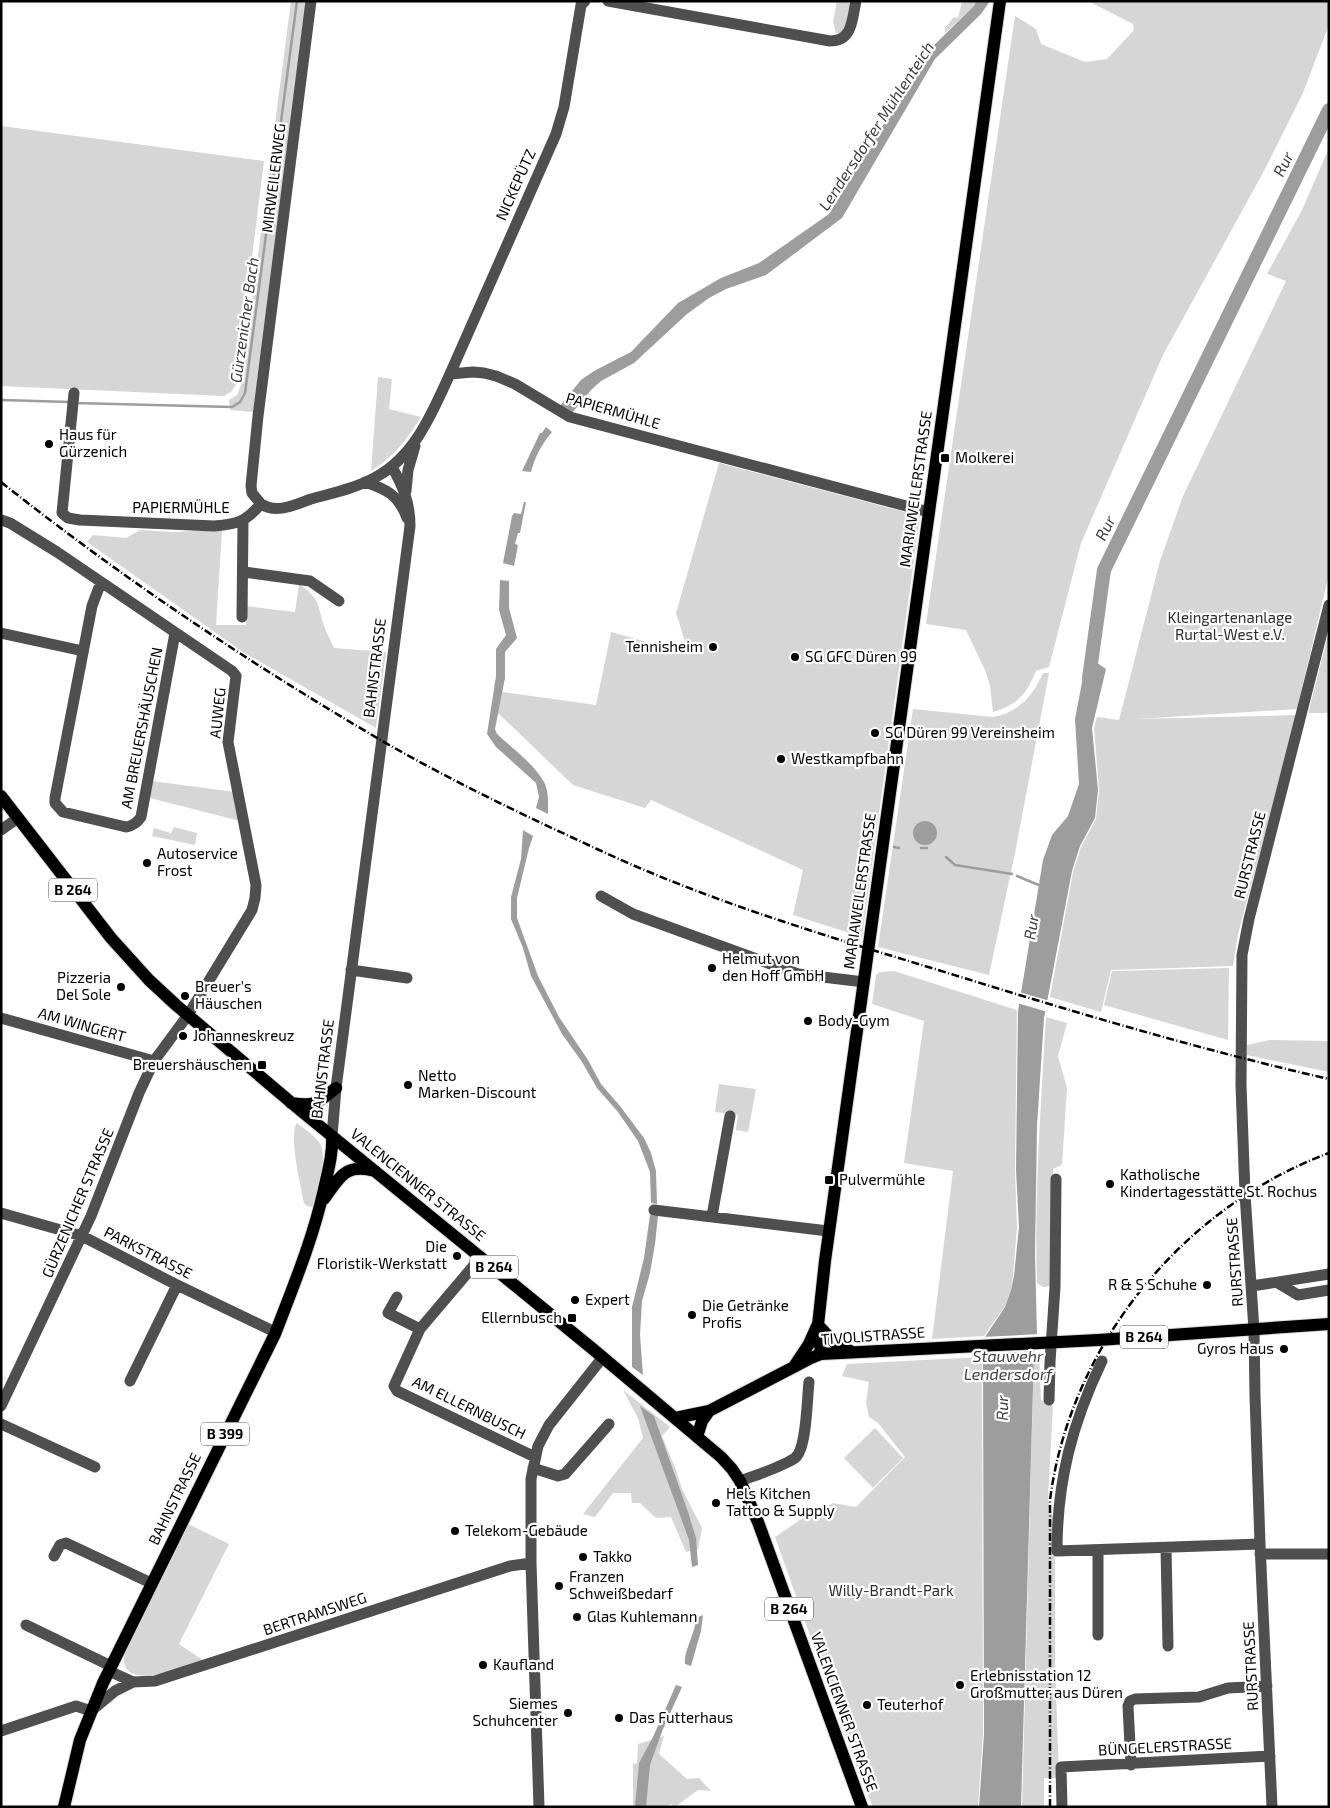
<svg xmlns="http://www.w3.org/2000/svg" width="1330" height="1808" font-family="'Exo 2',sans-serif">
<rect width="100%" height="100%" fill="#fff"/>
<path fill="#d6d6d6" d="M291,1H306L253,412L230,410L229,400L237,395L241,385Z
M837,1H851L846,26L840,33H836L833,21Z
M962,1H976L974,6L945,33V28L954,17L958,18Z
M1088,1H1329L1328,27L1303,93L1265,169L1163,355L1081,543L1049,667L1036,671C1026,695 1018,704 993,712L990,686L985,670L966,630L926,624L1015,16L1036,29L1041,44L1085,62L1107,59L1134,30L1133,24Z
M1,126L264,161L236,385L231,392L224,396L1,386Z
M1329,148V574L1297,709L1137,719L1297,715L1238,934L1233,966L1111,970L1101,1012L1050,997L1073,872L1081,847L1096,819L1099,790L1094,728L1097,717L1119,720L1160,561L1183,496L1286,281L1267,274L1302,210Z
M378,377L392,379L389,409L421,417C408,438 393,458 371,471Z
M719,463L920,516L862,937L793,915L803,870L651,800L645,808L573,785L498,713L502,692L596,705L611,632L689,654L676,613Z
M140,530L172,532L222,530L216,625H246V606L295,612L299,584C320,599 317,603 324,626C327,634 331,641 334,648L386,652L376,728L243,652L87,542L93,535L126,538Z
M1329,631V713H1309V710Z
M1043,673H1049L1015,853L989,975L878,947L913,709L993,717C1018,713 1034,695 1043,673Z
M152,781L235,792L240,821L150,798Z
M174,827L197,833L195,845L152,836L154,828L171,833Z
M1229,968L1228,1040L1104,1005L1112,971Z
M894,971L1017,1010L1015,1170L1017,1227L1013,1276L1011,1290L1005,1306L984,1336L932,1339L953,1171L904,1163L924,1021L872,1004L876,975L880,972Z
M1046,1017L1067,1023L1058,1056L1067,1088L1062,1165L1053,1169V1286L1043,1287L1037,1283C1034,1194 1041,1105 1046,1017Z
M1269,1040L1329,1041V1072L1247,1055V1045Z
M719,1084L756,1089L748,1132L736,1130L738,1115L715,1112Z
M297,1123C304,1129 313,1134 319,1142C329,1154 318,1190 316,1205C312,1208 306,1207 304,1203C301,1186 288,1135 297,1123Z
M1039,1353L1041,1400L1053,1406L1048,1500L1055,1523V1661L1059,1778H1044V1807H1022L1034,1354Z
M982,1357L983,1735L978,1807H873L860,1776L775,1537L800,1520L833,1503L856,1507L905,1457L878,1423L869,1417L866,1403L869,1382L842,1376L847,1364Z
M623,1390L670,1427L662,1436L676,1470L682,1489L702,1528L698,1549L686,1552L671,1517L656,1518L640,1503H632L631,1493H613L595,1517L583,1514L643,1438L638,1418Z
M875,1428L903,1458L873,1488L844,1458Z
M186,1523L229,1544L179,1644L204,1661C187,1666 115,1696 125,1652Z
M664,1736L659,1754L687,1779L699,1778L711,1791L698,1790L675,1807L671,1804L667,1807H633V1764L637,1763L638,1744Z"/>
<path fill="#9d9d9d" d="M976,1H990L981,14L935,59L842,218L766,275L726,289L709,298L687,314L634,363L601,381L591,390L572,413L559,407L581,380L594,371L631,352L678,303L721,278L759,263L829,214L928,51L974,6Z
M546,427L552,432C542,444 535,456 531,472L522,471L540,433H542Z
M524,502H526L520,533H518L515,544L518,545L514,566L503,563L512,516L514,513L521,514Z
M500,580L509,581V608L517,638L505,652V678L495,729L497,734C513,749 534,764 544,782C549,791 548,804 548,814L536,808L539,797L536,783L496,747L487,734L496,676V649L506,635L499,610Z
M1087,656L1106,669L1092,728L1098,790L1095,818L1080,846L1072,871L1044,1018L1037,1126L1035,1253L1037,1335L1034,1353L1021,1807H979L984,1734L983,1357L985,1337L1005,1307L1011,1290L1014,1276L1019,1227L1016,1170L1018,1011L1043,860L1052,835L1068,816L1079,784L1075,719Z
M913 833a12 12 0 1 1 24 0a12 12 0 1 1-24 0Z
M523,830L533,836L529,848L517,898V918L538,976L559,1017L588,1060L601,1084L620,1106L644,1138L651,1153L656,1171L657,1204L651,1203L650,1172L638,1141L618,1112L597,1088L582,1062L562,1034L531,976L523,948L511,919V897L521,859Z
M650,1215L658,1216L655,1244L650,1273L642,1301L640,1335L643,1375L632,1367V1307L644,1258Z
M640,1406L654,1416L688,1512L696,1538L698,1565L692,1567L689,1540Z
M703,1615L701,1631L691,1666L685,1664C683,1652 696,1632 696,1618Z
M676,1685L682,1687L663,1729L650,1765L646,1807H635L639,1763L653,1737Z"/>
<path fill="#fff" d="M1019,992L1050,1001L1048,1012L1017,1003Z
M1040,1334L1037,1351L981,1354L982,1337Z"/>
<g fill="none" stroke-linecap="round" stroke-linejoin="round">
<path stroke="#9d9d9d" stroke-width="2.5" d="M1,400L70,402
M75,403L232,407L240,402L245,393L297,1
M894,847L899,848
M921,848H927
M946,857L955,865L1012,874
M1017,876L1041,886"/>
<path stroke="#9d9d9d" stroke-width="14" d="M1089,678L1104,570L1329,110"/>
<g stroke="#dbdbdb" stroke-width="14">
<path id="major" d="M1,796L111,938L149,980L176,1005L300,1110L594,1350L721,1457L732,1469L740,1481L758,1522L862,1807
M291,1103C316,1107 317,1103 336,1088
M324,1199C340,1177 345,1163 375,1171
M818,1325L834,1342L852,1352
M821,1354L818,1325L825,1261L1000,1
M795,1365L809,1344L817,1326
M675,1418L709,1411
M697,1437L702,1421L709,1411L811,1358L821,1354L1098,1340L1329,1324
M64,1807L80,1740L103,1683L275,1334C293,1287 313,1239 324,1189C328,1171 333,1154 332,1136"/>
</g>
<path stroke="#4f4f4f" stroke-width="11" d="M608,1L830,41C853,41 852,19 856,1
M450,374L556,134L564,107L581,5L585,1
M74,393L62,513L68,518L80,520L214,526C238,524 245,522 261,504C277,514 294,505 311,499C333,493 356,488 376,477C415,456 432,413 450,374L473,372L484,373L496,376L515,384L570,417L929,512
M365,482C386,489 399,495 407,518
M406,491L408,470L415,446
M261,504L252,493L251,486L258,416L311,1
M1,520L10,523L57,552L232,671L236,676L228,742L256,885L255,898L252,910L188,1015L154,1061L139,1093L91,1216L1,1406
M244,572L310,581L339,601
M101,582L92,606L55,798V803L63,812L126,827C133,826 137,823 141,817L175,633
M242,617L243,521
M1,633L83,651
M1,830L18,818
M601,896L633,914L798,974L864,982
M351,970L407,978
M1,1018L154,1061
M332,1136L336,1088L410,526C410,503 403,486 392,467
M654,1210L828,1231
M1,1213L82,1236L175,1284L275,1332
M712,1216L730,1116
M481,1257L420,1329L394,1386L397,1391L535,1457
M1278,1283L1298,1295L1329,1290
M1252,1286L1329,1274
M397,1297L388,1313L420,1329
M1102,1361C1072,1424 1057,1481 1057,1551L1260,1544
M130,1381L177,1285
M1049,1400L1050,1362L1055,1287L1056,1179
M1,1424L95,1467
M533,1468L558,1476L565,1474L609,1424
M740,1481C756,1475 782,1467 795,1458C807,1449 807,1398 809,1382
M1166,1548L1168,1646
M1098,1550V1635
M1260,1554H1329
M54,1556L60,1545L66,1543L151,1583
M26,1625L111,1666
M109,1671L133,1682L155,1681L510,1566L531,1563
M1,1731L76,1706L91,1711L115,1691L133,1682
M1131,1765L1128,1706L1130,1701L1135,1699L1199,1697L1228,1688L1267,1686
M539,1807L531,1563V1479L538,1446L549,1425L603,1357
M1062,1807L1061,1767L1270,1756
M1272,1807L1260,1544L1255,1396L1254,1330L1245,1194L1241,1085L1242,955L1249,919L1329,605"/>
<use href="#major" stroke="#000" stroke-width="12"/>
<path stroke="#000" stroke-width="2.5" stroke-dasharray="8 2.5 1 2.5" stroke-linecap="butt" d="M1,482C117,574 240,657 367,732C441,776 519,813 597,849C706,900 823,935 938,970C1067,1010 1197,1049 1329,1079
M1050,1807V1500C1070,1345 1183,1207 1329,1153"/>
</g>
<g fill="#000" stroke="#fff" stroke-width="2">
<circle cx="49" cy="444" r="5"/>
<rect x="940" y="453" width="10" height="10" rx="2.5"/>
<circle cx="713" cy="647" r="5"/>
<circle cx="795" cy="657" r="5"/>
<circle cx="875" cy="733" r="5"/>
<circle cx="781" cy="759" r="5"/>
<circle cx="147" cy="863" r="5"/>
<circle cx="712" cy="968" r="5"/>
<circle cx="121" cy="987" r="5"/>
<circle cx="185" cy="996" r="5"/>
<circle cx="808" cy="1021" r="5"/>
<circle cx="183" cy="1036" r="5"/>
<rect x="257" y="1060" width="10" height="10" rx="2.5"/>
<circle cx="408" cy="1085" r="5"/>
<rect x="824" y="1175" width="10" height="10" rx="2.5"/>
<circle cx="1110" cy="1184" r="5"/>
<circle cx="457" cy="1256" r="5"/>
<circle cx="1207" cy="1285" r="5"/>
<circle cx="575" cy="1300" r="5"/>
<circle cx="692" cy="1315" r="5"/>
<rect x="567" y="1313" width="10" height="10" rx="2.5"/>
<circle cx="1284" cy="1349" r="5"/>
<circle cx="716" cy="1503" r="5"/>
<circle cx="455" cy="1531" r="5"/>
<circle cx="583" cy="1557" r="5"/>
<circle cx="559" cy="1586" r="5"/>
<circle cx="577" cy="1617" r="5"/>
<circle cx="483" cy="1665" r="5"/>
<circle cx="960" cy="1685" r="5"/>
<circle cx="867" cy="1705" r="5"/>
<circle cx="568" cy="1713" r="5"/>
<circle cx="619" cy="1718" r="5"/>
</g>
<g text-anchor="middle" stroke-width="4.5" stroke-linejoin="round" paint-order="stroke">
<g fill="#fff" stroke="#4c4c4c" stroke-width="1">
<rect x="49" y="878.5" width="48" height="23" rx="4"/>
<rect x="470" y="1255.5" width="48" height="23" rx="4"/>
<rect x="1120" y="1325.5" width="48" height="23" rx="4"/>
<rect x="201" y="1422.5" width="48" height="23" rx="4"/>
<rect x="765" y="1597.5" width="48" height="23" rx="4"/>
</g>
<g font-size="14" font-weight="bold" fill="#000">
<text x="73" y="895">B 264</text>
<text x="494" y="1272">B 264</text>
<text x="1144" y="1342">B 264</text>
<text x="225" y="1439">B 399</text>
<text x="789" y="1614">B 264</text>
</g>
<g font-size="15" fill="#000" stroke="#fff">
<text transform="translate(274 178) rotate(-83)" y="5">MIRWEILERWEG</text>
<text transform="translate(516 185) rotate(-66)" y="5">NICKEPÜTZ</text>
<text transform="translate(613 411) rotate(16)" y="5">PAPIERMÜHLE</text>
<text transform="translate(916 489) rotate(-82)" y="5">MARIAWEILERSTRASSE</text>
<text x="181" y="513">PAPIERMÜHLE</text>
<text transform="translate(375 668) rotate(-83)" y="5">BAHNSTRASSE</text>
<text transform="translate(218 713) rotate(-84)" y="5">AUWEG</text>
<text transform="translate(142 728) rotate(-79)" y="5">AM BREUERSHÄUSCHEN</text>
<text transform="translate(1250 855) rotate(-76)" y="5">RURSTRASSE</text>
<text transform="translate(860 891) rotate(-82)" y="5">MARIAWEILERSTRASSE</text>
<text transform="translate(82 1025) rotate(16)" y="5">AM WINGERT</text>
<text transform="translate(323 1069) rotate(-83)" y="5">BAHNSTRASSE</text>
<text transform="translate(418 1185) rotate(39)" y="5">VALENCIENNER STRASSE</text>
<text transform="translate(78 1203) rotate(-67)" y="5">GÜRZENICHER STRASSE</text>
<text transform="translate(148 1253) rotate(27)" y="5">PARKSTRASSE</text>
<text transform="translate(1235 1262) rotate(-94)" y="5">RURSTRASSE</text>
<text transform="translate(873 1336) rotate(-4)" y="5">TIVOLISTRASSE</text>
<text transform="translate(469 1408) rotate(26)" y="5">AM ELLERNBUSCH</text>
<text transform="translate(175 1499) rotate(-64)" y="5">BAHNSTRASSE</text>
<text transform="translate(315 1614) rotate(-18)" y="5">BERTRAMSWEG</text>
<text transform="translate(1251 1666) rotate(-93)" y="5">RURSTRASSE</text>
<text transform="translate(844 1712) rotate(70)" y="5">VALENCIENNER STRASSE</text>
<text transform="translate(1165 1747) rotate(-3)" y="5">BÜNGELERSTRASSE</text>
</g>
<g font-size="15" fill="#000" stroke="#fff" text-anchor="start">
<text x="59" y="440">Haus für<tspan x="59" dy="17">Gürzenich</tspan></text>
<text x="955" y="463">Molkerei</text>
<text x="703" y="652" text-anchor="end">Tennisheim</text>
<text x="805" y="662">SG GFC Düren 99</text>
<text x="885" y="738">SG Düren 99 Vereinsheim</text>
<text x="791" y="764">Westkampfbahn</text>
<text x="157" y="859">Autoservice<tspan x="157" dy="17">Frost</tspan></text>
<text x="722" y="964">Helmut von<tspan x="722" dy="17">den Hoff GmbH</tspan></text>
<text x="111" y="983" text-anchor="end">Pizzeria<tspan x="111" dy="17">Del Sole</tspan></text>
<text x="195" y="992">Breuer's<tspan x="195" dy="17">Häuschen</tspan></text>
<text x="818" y="1026">Body-Gym</text>
<text x="193" y="1041">Johanneskreuz</text>
<text x="252" y="1070" text-anchor="end">Breuershäuschen</text>
<text x="418" y="1081">Netto<tspan x="418" dy="17">Marken-Discount</tspan></text>
<text x="1120" y="1180">Katholische<tspan x="1120" dy="17">Kindertagesstätte St. Rochus</tspan></text>
<text x="839" y="1185">Pulvermühle</text>
<text x="447" y="1252" text-anchor="end">Die<tspan x="447" dy="17">Floristik-Werkstatt</tspan></text>
<text x="1197" y="1290" text-anchor="end">R &amp; S Schuhe</text>
<text x="585" y="1305">Expert</text>
<text x="702" y="1311">Die Getränke<tspan x="702" dy="17">Profis</tspan></text>
<text x="562" y="1323" text-anchor="end">Ellernbusch</text>
<text x="1274" y="1354" text-anchor="end">Gyros Haus</text>
<text x="726" y="1499">Hels Kitchen<tspan x="726" dy="17">Tattoo &amp; Supply</tspan></text>
<text x="465" y="1536">Telekom-Gebäude</text>
<text x="593" y="1562">Takko</text>
<text x="569" y="1582">Franzen<tspan x="569" dy="17">Schweißbedarf</tspan></text>
<text x="587" y="1622">Glas Kuhlemann</text>
<text x="493" y="1670">Kaufland</text>
<text x="970" y="1681">Erlebnisstation 12<tspan x="970" dy="17">Großmutter aus Düren</tspan></text>
<text x="558" y="1709" text-anchor="end">Siemes<tspan x="558" dy="17">Schuhcenter</tspan></text>
<text x="877" y="1710">Teuterhof</text>
<text x="629" y="1723">Das Futterhaus</text>
</g>
<g font-size="15" fill="#2d2d2d" stroke="#fff">
<text x="1230" y="623">Kleingartenanlage<tspan x="1230" dy="17">Rurtal-West e.V.</tspan></text>
<text x="891" y="1596">Willy-Brandt-Park</text>
</g>
<g font-size="16" font-style="italic" fill="#3e3e3e" stroke="#fff">
<text transform="translate(876 126) rotate(-57)" y="6">Lendersdorfer Mühlenteich</text>
<text transform="translate(1283 164) rotate(-64)" y="6">Rur</text>
<text transform="translate(244 320) rotate(-82)" y="6">Gürzenicher Bach</text>
<text transform="translate(1105 528) rotate(-64)" y="6">Rur</text>
<text transform="translate(1031 927) rotate(-81)" y="6">Rur</text>
<text x="1008" y="1362">Stauwehr<tspan x="1008" dy="18">Lendersdorf</tspan></text>
<text transform="translate(1002 1408) rotate(-89)" y="6">Rur</text>
</g>
</g>
<rect width="1330" height="1808" fill="none" stroke="#000000" stroke-width="5"/>
</svg>
